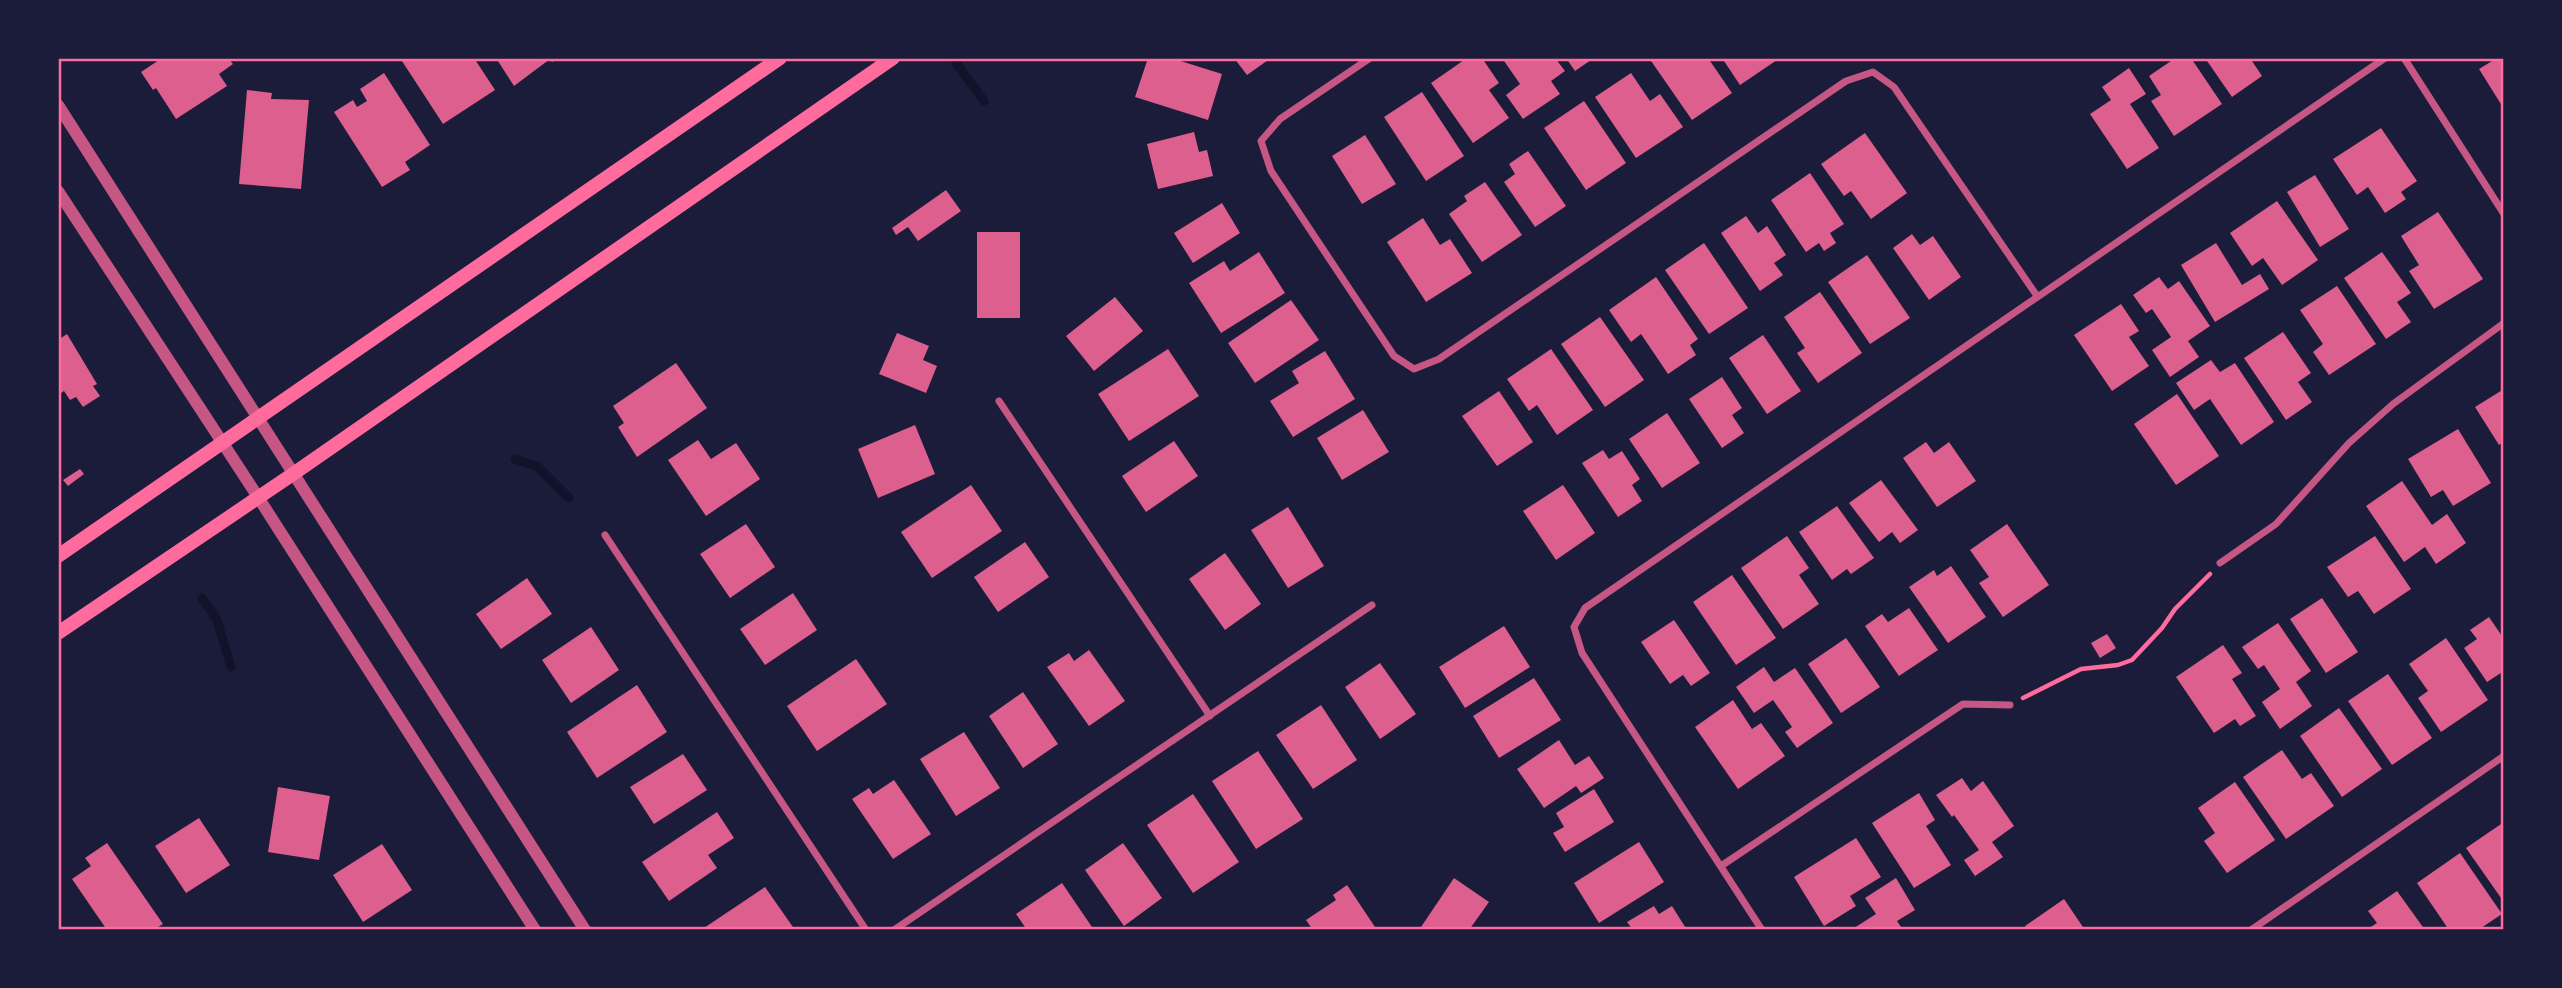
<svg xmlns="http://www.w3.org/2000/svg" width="2562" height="988" font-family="Signika,sans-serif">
<rect width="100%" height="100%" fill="#1b1b3a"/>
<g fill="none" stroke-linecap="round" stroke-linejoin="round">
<path stroke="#12122b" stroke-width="9" d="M956,63L984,101
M515,459L538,467L569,498
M202,598L217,620L231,667"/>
</g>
<path fill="#dd5f8e" d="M162,58H228L233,64L219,74L227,86L176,119L156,88L153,90L141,72Z
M400,58H474L495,90L443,124Z
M496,58H559L552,62L550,59L514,86Z
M1148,58H1171L1222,74L1208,120L1135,97Z
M1234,58H1271L1247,75Z
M1467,58H1482L1499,83L1489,90L1509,118L1473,143L1431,83Z
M1502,58H1555L1565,71L1551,81L1560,94L1523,119L1506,95L1520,84Z
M1566,58H1594L1575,71Z
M1649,58H1708L1732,93L1692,120Z
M1722,58H1780L1740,85Z
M2168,58H2191L2222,104L2174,136L2151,101L2161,95L2149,76L2171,61Z
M2205,58H2250L2262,76L2232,97Z
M2497,58H2504V109L2479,69Z
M2129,68L2146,94L2130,104L2159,148L2127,169L2090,114L2111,100L2102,87Z
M384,73L430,145L405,162L410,170L382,187L334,112L353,100L357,107L367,101L360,89Z
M1631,73L1650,101L1660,94L1683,127L1636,158L1595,97Z
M247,90L272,93L271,99L309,100L301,189L239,184Z
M1422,92L1464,156L1426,181L1384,117Z
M1584,101L1626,163L1586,190L1544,128Z
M2381,128L2417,181L2401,192L2406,199L2385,213L2368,187L2357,195L2333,159Z
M1194,132L1199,152L1207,150L1213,176L1158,189L1147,144Z
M1865,133L1907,193L1871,219L1851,191L1844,196L1821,164Z
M1365,135L1396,184L1362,204L1332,156Z
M1528,151L1566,206L1535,227L1504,182L1515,174L1509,164Z
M1810,173L1844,224L1830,233L1836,243L1824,251L1819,243L1806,252L1771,200Z
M2315,175L2349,229L2320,247L2287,192Z
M1485,182L1522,235L1482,262L1449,214L1467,201L1464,196Z
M946,190L961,211L918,241L908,227L896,235L892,228Z
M2277,201L2318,260L2282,285L2263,258L2252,266L2230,233Z
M1222,203L1240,233L1193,263L1174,233Z
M2438,212L2483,279L2434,309L2409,271L2419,265L2401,236Z
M1746,216L1758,233L1767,226L1786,255L1774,263L1783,275L1760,291L1721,233Z
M1423,218L1440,245L1450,239L1472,273L1426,302L1387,242Z
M977,232H1020V318H977Z
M1912,234L1920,245L1933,236L1961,277L1929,300L1893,248Z
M1704,243L1748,308L1709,334L1665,270Z
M2216,243L2242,285L2260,274L2269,289L2215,322L2181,265Z
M1259,252L1285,293L1221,333L1189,283L1224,261L1230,271Z
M2382,252L2411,293L2397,302L2411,322L2386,339L2344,278Z
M1867,255L1910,318L1870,344L1828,282Z
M1656,277L1698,339L1690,345L1696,355L1668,374L1641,334L1631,342L1609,310Z
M2159,277L2168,289L2179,281L2210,326L2188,341L2199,357L2170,377L2152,350L2171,337L2152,309L2146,313L2133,295Z
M2337,286L2376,344L2329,375L2313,352L2323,344L2300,310Z
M1820,292L1862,353L1818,383L1797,353L1805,348L1784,317Z
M1115,297L1143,331L1094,371L1066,336Z
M1291,300L1319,340L1255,383L1228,343Z
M2121,304L2139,331L2129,337L2149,366L2112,391L2074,335Z
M1600,317L1644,380L1605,407L1561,344Z
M2283,332L2311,373L2298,382L2312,402L2286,420L2244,358Z
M58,333L61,338L67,334L97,384L93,386L100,396L83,407L76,397L70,400L64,391L58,395Z
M897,333L929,346L923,360L937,366L926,393L879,374Z
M1763,335L1801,391L1767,414L1729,358Z
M1168,349L1199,396L1129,441L1098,394Z
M1551,349L1593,410L1557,435L1537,405L1529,411L1507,379Z
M1325,351L1355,399L1293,437L1270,401L1299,383L1292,371Z
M2211,360L2220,372L2235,363L2274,422L2241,445L2210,399L2194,410L2176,383Z
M676,363L707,408L637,457L618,427L624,423L613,406Z
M1722,377L1742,408L1732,415L1744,433L1722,448L1689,399Z
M2504,389V441L2499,445L2475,407Z
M1499,391L1533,442L1497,466L1462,416Z
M2177,394L2219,456L2176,485L2134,424Z
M1363,410L1389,452L1342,480L1317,438Z
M1667,413L1700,463L1662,488L1629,439Z
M915,425L935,474L878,498L858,449Z
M2458,429L2491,483L2453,506L2443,490L2431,497L2408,459Z
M698,440L711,459L736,443L760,479L706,516L668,460Z
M1174,441L1198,476L1146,512L1122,476Z
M1926,442L1934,453L1949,442L1976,481L1937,507L1903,458Z
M1603,450L1609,459L1622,451L1640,479L1632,485L1642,501L1618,517L1582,463Z
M80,469L84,474L68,486L63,480Z
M1881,480L1918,530L1900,543L1892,532L1879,542L1849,503Z
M2402,481L2432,525L2447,514L2466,543L2436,564L2425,547L2404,562L2366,506Z
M971,485L1002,531L932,578L901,532Z
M1563,485L1595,533L1556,560L1523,511Z
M1837,506L1874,558L1851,574L1847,569L1832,580L1799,532Z
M1288,507L1324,566L1288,588L1251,530Z
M746,524L775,567L730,598L700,554Z
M2007,524L2049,585L2003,617L1979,583L1989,577L1970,550Z
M1787,536L1809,568L1799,575L1819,604L1783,629L1741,568Z
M2375,536L2411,589L2374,614L2358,591L2348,597L2327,567Z
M1025,542L1049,577L998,612L974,577Z
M1225,553L1261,604L1225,630L1189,579Z
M1951,566L1986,617L1948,643L1909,587L1934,570L1937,576Z
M1732,575L1776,638L1736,665L1693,602Z
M527,578L552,614L501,649L476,614Z
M793,593L817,630L765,665L740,629Z
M2322,598L2358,652L2326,673L2290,619Z
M1909,608L1938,650L1899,676L1865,626L1882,614L1888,622Z
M2489,617L2504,639V671L2487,682L2464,648L2477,639L2470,630Z
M1674,620L1710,673L1691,686L1683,675L1670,684L1641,642Z
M2278,623L2311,671L2296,682L2312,706L2280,729L2262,702L2280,689L2264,665L2258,669L2242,647Z
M1504,626L1530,667L1465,708L1439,667Z
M591,627L619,670L571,703L542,660Z
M2107,634L2116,648L2100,658L2091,643Z
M1846,638L1880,687L1841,713L1808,664Z
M2446,638L2488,700L2441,732L2418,698L2428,691L2409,664Z
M2223,645L2242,673L2232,679L2256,716L2240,726L2235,719L2214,733L2176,677Z
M1089,650L1125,701L1089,726L1047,667L1069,653L1074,661Z
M856,659L887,704L817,751L787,706Z
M1380,663L1416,714L1380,739L1345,687Z
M1764,667L1774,682L1795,668L1833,723L1797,748L1785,732L1792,727L1773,700L1754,713L1736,687Z
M2388,674L2432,738L2392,765L2348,701Z
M1534,678L1561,720L1499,758L1473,716Z
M637,685L667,732L597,778L567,732Z
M1023,692L1058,744L1023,768L989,716Z
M1733,700L1752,729L1761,723L1785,756L1738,789L1695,727Z
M1321,705L1357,760L1313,789L1276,735Z
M2339,708L2382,769L2342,797L2300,736Z
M964,732L1000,788L956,816L920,759Z
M1559,740L1575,765L1589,756L1604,778L1581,793L1576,786L1544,808L1517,769Z
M2282,750L2302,779L2311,773L2334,806L2286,839L2243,777Z
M1258,751L1303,819L1256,849L1212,781Z
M683,754L707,790L654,824L630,787Z
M1962,778L1971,791L1983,781L2014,826L1992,842L2003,857L1975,876L1964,860L1979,850L1954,815L1952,817L1936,795Z
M894,780L931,834L893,859L852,799L869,788L873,794Z
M2235,782L2275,840L2227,873L2204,841L2215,833L2198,808Z
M278,787L330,796L319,860L268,852Z
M1594,789L1614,822L1565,852L1553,833L1564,827L1556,813Z
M1919,793L1935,820L1926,826L1951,865L1914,888L1872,823Z
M1193,794L1239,862L1193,893L1147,825Z
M717,812L734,838L708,855L717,868L669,901L642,862Z
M199,818L230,865L186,893L155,846Z
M2504,822V896L2501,898L2466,848Z
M1856,838L1881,877L1850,896L1856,906L1824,926L1794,877Z
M1639,842L1664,882L1599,923L1574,883Z
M107,843L163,924L153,930H107L72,879L91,866L85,858Z
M1123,843L1162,898L1124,926L1085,870Z
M382,844L412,890L363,922L333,875Z
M2460,853L2502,914L2478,930H2449L2417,883Z
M1454,878L1489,902L1469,930H1419Z
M1896,878L1915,910L1897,921L1903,930H1851L1876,914L1865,898Z
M1062,883L1094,930H1027L1016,914Z
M1347,885L1377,930H1313L1306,920L1336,900L1333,895Z
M765,887L795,930H701Z
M2397,891L2425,930H2366L2377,923L2368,911Z
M2064,899L2085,930H2028L2025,926Z
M1654,906L1659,914L1672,906L1687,930H1633L1627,922Z"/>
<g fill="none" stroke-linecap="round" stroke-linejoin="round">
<path stroke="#ff6b9d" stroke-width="4.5" d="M2023,698L2081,669L2118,665L2132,660L2162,628L2175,609L2210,574"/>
<path stroke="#c65784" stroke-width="7" d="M1370,58L1280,119L1261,141L1271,171L1394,356L1414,369L1439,359L1846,81L1873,72L1894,87L2037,296
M2404,58L2504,214
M999,401L1210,716
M605,535L866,930
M2220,563L2276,524L2349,443L2393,404L2504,323
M1721,866L1963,704L2010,705
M894,930L1372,605
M1762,930L1582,653L1574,627L1585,608L2385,58
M2251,930L2504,756"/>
<path stroke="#c65784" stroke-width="12" d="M58,105L585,930
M58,191L258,497L535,930"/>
<path stroke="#ff6b9d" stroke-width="14" d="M58,556L780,58
M58,633L293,474L893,58"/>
</g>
<rect width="2562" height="988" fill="none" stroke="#1b1b3a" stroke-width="119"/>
<rect x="60" y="60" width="2442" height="868" fill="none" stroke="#ff6b9d" stroke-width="2.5"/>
</svg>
